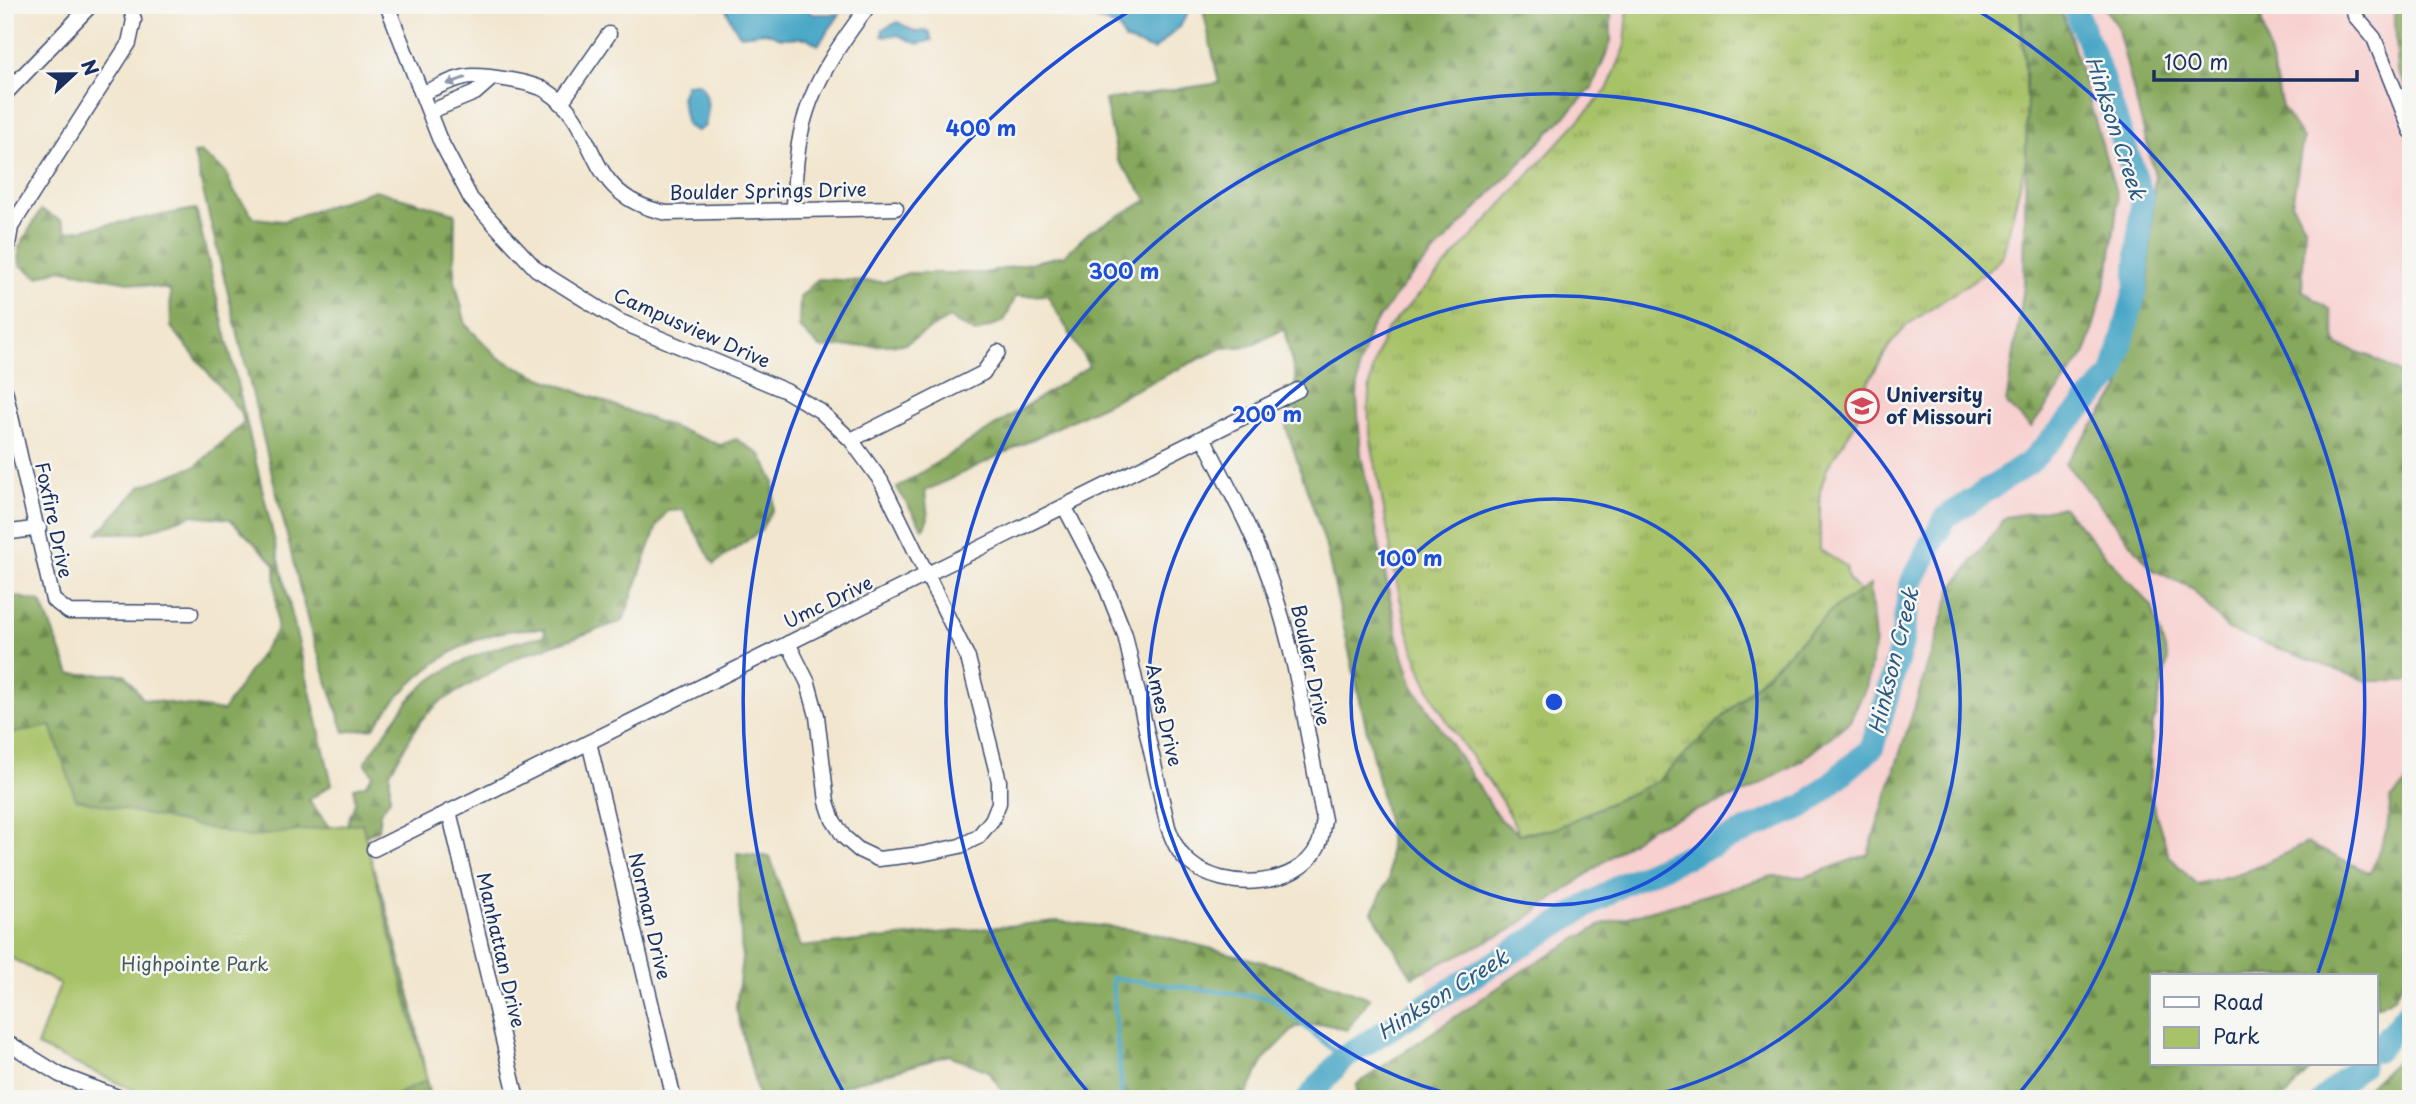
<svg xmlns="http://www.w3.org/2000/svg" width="2416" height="1104" font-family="'Playpen Sans',sans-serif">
<defs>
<pattern id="grass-tufts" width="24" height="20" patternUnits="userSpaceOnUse" patternTransform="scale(1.75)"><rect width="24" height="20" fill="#a8c268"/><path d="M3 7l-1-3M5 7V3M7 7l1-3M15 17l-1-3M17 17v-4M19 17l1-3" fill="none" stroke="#889e59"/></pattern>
<pattern id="forest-firs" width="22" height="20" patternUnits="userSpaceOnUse" patternTransform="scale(1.75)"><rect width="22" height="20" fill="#86a85c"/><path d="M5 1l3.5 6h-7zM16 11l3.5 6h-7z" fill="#6d894f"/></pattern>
</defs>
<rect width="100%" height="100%" fill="#f6f6f2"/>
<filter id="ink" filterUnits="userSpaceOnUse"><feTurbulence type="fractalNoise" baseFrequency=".0143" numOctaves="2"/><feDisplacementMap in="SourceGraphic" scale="14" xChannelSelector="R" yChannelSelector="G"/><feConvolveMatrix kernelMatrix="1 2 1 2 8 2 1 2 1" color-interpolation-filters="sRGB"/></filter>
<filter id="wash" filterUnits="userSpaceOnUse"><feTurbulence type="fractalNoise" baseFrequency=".00686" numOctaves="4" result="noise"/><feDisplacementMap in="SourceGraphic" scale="28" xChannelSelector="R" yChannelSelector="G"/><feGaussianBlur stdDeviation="1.57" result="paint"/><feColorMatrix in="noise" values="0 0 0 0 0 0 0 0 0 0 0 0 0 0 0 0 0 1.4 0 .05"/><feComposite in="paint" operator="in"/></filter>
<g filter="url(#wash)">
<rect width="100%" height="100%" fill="#f2e6ce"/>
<path fill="#f7d0cf" d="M1232,5H2411V875L2152,976L1451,1099Z"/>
<path fill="url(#grass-tufts)" stroke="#627863" stroke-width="2" d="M1628,5H2020L2027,98L2026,160L2003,254L1993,267L1907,325L1889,346L1865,388L1856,423L1828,466L1820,491V550L1846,566L1848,579L1860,591L1833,609L1658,781L1554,829L1519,834C1496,782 1454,741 1430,690C1401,631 1394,563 1382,499C1376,466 1366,428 1369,394C1371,369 1377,351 1388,328L1607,90L1625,48Z"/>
<path fill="url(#forest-firs)" stroke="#506c5d" stroke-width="2" d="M1202,5H1611V42L1592,88L1407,281L1370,330L1359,367L1357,399L1361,455L1399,642L1413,686L1499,818L1519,834L1554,829L1658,781L1833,609L1870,585L1875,642L1867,685L1850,721L1802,760L1746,792L1650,828L1511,930L1412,977L1372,912L1389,879V830L1325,543L1286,427L1296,380L1284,329L1249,346L1222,348L925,491L928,518L923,529L897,488L1089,366L1047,295L1016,296L1004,321L975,333L949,318L905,344L820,348L799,327L800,297L818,279L884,282L908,273H985L1065,255L1089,232L1148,200L1118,160L1105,100L1219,83Z
M2020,5H2058L2068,28L2118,199L2109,270L2086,353L2031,427L2006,404L2024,287L2027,98Z
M2103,5H2258L2282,107L2303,139L2292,204L2305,226L2302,290L2330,310L2337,345L2369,356L2411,379V681H2367L2228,630L2192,588L2153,570L2065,463L2119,390L2148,286L2155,175L2117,26Z
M2394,5H2411V96L2398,72Z
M200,152L226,172L233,190L255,218L283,221L375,190L455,213L454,277L466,325L499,358L541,378L720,445L736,439L761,455L774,482L773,509L760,531L714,564L683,510L667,511L657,526L623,621L518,657L440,702L421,720L390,772V799L380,813L378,830L363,837L347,824L355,803L354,788L365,785L373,775L365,762C381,740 395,716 413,696C443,663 501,644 544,636L545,629C473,624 413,671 374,728L344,732L309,626L194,154Z
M196,209L332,784L309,800L341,843L364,842L383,896L412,1004L430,1099H197L5,856V594L41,602L70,674H125L143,699L223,711L277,630L275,564L230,519L192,515L141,533H98L141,486L196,466L244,423L241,413L171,327L170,290L60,269L38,277L20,265L19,247L41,210L62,221L67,232Z
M2063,507L2152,607L2168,659L2152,728L2149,792L2169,856L2196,884L2243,873L2307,843L2370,873L2387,829L2391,799L2411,778V969L2394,997L2376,1007V976H2152V1064H2315L2283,1099H1356L1357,1084L1531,965L1603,924L1773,876L1805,877L1868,854L1952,588L2006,517Z
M737,853L770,857L800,947L1057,921L1144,931L1285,968L1370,998L1347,1030L1326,1024L1296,1027L1265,1058L1244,1099H1008L988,1071L949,1055L799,1099H759L736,1008L742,958Z
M2411,1042V1099H2355L2398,1059Z"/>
<path fill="#a8c268" stroke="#627863" stroke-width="2" d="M51,726L76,799L249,837L362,823L427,1080L388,1099H153L37,1046L60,984L5,955V735Z"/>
<path fill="#46a6c6" stroke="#306a92" stroke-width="2" d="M723,5H801L813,14H840L818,45L807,38H781L766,32L741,35C731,26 731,16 723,5Z
M1057,5H1192L1181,25L1154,50L1125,40L1119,28L1086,15L1056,8Z
M898,22L916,32L929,31L932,40L918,44L898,35L882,36L883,29Z
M698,83C710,93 709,112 705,126L697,131L687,126L681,98L686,84Z"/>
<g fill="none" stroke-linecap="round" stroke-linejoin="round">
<path stroke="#46a6c6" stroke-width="4.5" d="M1115,1099L1122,1096L1112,978L1270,998L1343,1058"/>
<path stroke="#46a6c6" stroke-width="24" d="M2376,1051L2411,1009
M1308,1099L1343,1058L1468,979L1623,884L1806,805L1872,748L1901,647L1911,583L1946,517L2029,463L2113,375L2136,287L2142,196L2095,58L2073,5
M2323,1099L2362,1064"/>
</g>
</g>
<g filter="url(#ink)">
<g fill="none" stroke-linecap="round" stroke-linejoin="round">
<g stroke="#3b4a6f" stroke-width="17">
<path id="minor" d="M387,5L439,138L471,199L536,269L619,321L786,391L820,411L851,440L881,481L968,658L999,781V803L992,820L978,837L960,846L922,854L878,859L859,850L844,837L833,820L827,802L817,716L808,683L788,643
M2352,5L2355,16L2374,38L2411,131
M422,93C437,88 457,76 473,76C491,76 532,82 547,91C603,127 580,196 667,213L896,208
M5,94L91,5
M561,103L609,34
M429,112L475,93L491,79
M794,209C795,114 813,80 869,5
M5,263L11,227L129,43L134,20L130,5
M5,390L53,600L69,612L191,613
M851,440L983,373L998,352
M1064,506L1104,582L1125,635L1168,827C1173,841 1178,853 1190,863C1223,891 1298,889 1318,846C1322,839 1322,828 1324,820C1308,742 1298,659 1271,583C1254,533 1227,485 1203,437
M5,533L39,528
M589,742L674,1099
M449,811L517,1099
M374,849L1298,390
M5,1041L60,1075L123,1099"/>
</g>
<use href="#minor" stroke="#fff" stroke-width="14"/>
</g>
<defs><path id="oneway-solid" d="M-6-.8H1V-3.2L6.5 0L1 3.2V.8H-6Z" transform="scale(1.75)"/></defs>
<use fill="#8d97ae" href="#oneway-solid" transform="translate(456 81) rotate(160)"/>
</g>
<g fill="none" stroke="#1d4ed8" stroke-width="3.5">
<circle cx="1554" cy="702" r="203"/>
<path d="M1466 1098A406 406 0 1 1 1642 1098"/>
<path d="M1092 1097A608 608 0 1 1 2016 1097"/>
<path d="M845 1095A811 811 0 0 1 1136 7M1972 7A811 811 0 0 1 2318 973"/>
</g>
<defs>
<g id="university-ring" transform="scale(1.75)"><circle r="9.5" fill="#f6f6f2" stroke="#d1495b" stroke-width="1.5"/><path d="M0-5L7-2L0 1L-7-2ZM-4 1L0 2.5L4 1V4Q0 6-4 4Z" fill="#d1495b"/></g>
</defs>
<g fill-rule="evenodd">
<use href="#university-ring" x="1862" y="406"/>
</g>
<g text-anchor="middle" stroke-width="5" stroke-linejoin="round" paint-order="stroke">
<g font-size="19" fill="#1b2f5e" stroke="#f6f6f2">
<text transform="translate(768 191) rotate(-1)" y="7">Boulder Springs Drive</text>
<text transform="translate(692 328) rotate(24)" y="7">Campusview Drive</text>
<text transform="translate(54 520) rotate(78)" y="7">Foxfire Drive</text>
<text transform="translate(828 602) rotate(-26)" y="7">Umc Drive</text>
<text transform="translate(1311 665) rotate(78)" y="7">Boulder Drive</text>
<text transform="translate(1164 715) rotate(77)" y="7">Ames Drive</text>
<text transform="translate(650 916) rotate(77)" y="7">Norman Drive</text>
<text transform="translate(501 950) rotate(77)" y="7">Manhattan Drive</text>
</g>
<g font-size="19" font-weight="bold" fill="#1b2f5e" stroke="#f6f6f2" text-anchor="start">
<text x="1886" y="402">University<tspan x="1886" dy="22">of Missouri</tspan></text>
</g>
<g font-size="19" fill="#455b61" stroke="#f6f6f2">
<text x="195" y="971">Highpointe Park</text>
</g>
<g font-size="21" font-style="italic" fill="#2a5982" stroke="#f6f6f2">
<text transform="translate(2115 128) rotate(72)" y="7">Hinkson Creek</text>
<text transform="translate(1894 661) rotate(-76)" y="7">Hinkson Creek</text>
<text transform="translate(1443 995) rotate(-32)" y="7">Hinkson Creek</text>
</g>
</g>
<circle cx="1554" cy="702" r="10" fill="#1d4ed8" stroke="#f6f6f2" stroke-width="3.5"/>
<g font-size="21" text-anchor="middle" font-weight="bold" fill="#1d4ed8" stroke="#f6f6f2" stroke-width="5" stroke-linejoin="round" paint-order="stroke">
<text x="981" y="136">400 m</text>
<text x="1124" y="279">300 m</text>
<text x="1267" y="422">200 m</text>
<text x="1410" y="566">100 m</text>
</g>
<rect width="2416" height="1104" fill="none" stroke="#f6f6f2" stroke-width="28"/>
<rect x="2150" y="974" width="228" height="91" fill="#f6f6f2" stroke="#9ea6b7" stroke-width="2"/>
<rect x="2164" y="997" width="35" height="10" fill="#ffffff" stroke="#9ea6b7" stroke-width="2"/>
<text x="2213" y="1010" font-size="21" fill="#1b2f5e">Road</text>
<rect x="2164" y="1027" width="35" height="21" fill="#a8c268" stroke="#9ea6b7" stroke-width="2"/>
<text x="2213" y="1044" font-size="21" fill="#1b2f5e">Park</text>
<g transform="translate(74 74) rotate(68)" stroke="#f6f6f2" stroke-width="5" paint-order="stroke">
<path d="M0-5L12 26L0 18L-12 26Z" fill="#1b2f5e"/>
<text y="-10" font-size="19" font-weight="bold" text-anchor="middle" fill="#1b2f5e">N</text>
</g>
<path d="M2154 70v10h203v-10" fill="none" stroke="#1b2f5e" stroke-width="3.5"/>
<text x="2164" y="70" font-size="21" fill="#1b2f5e" stroke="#f6f6f2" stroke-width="5" paint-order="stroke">100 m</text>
</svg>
